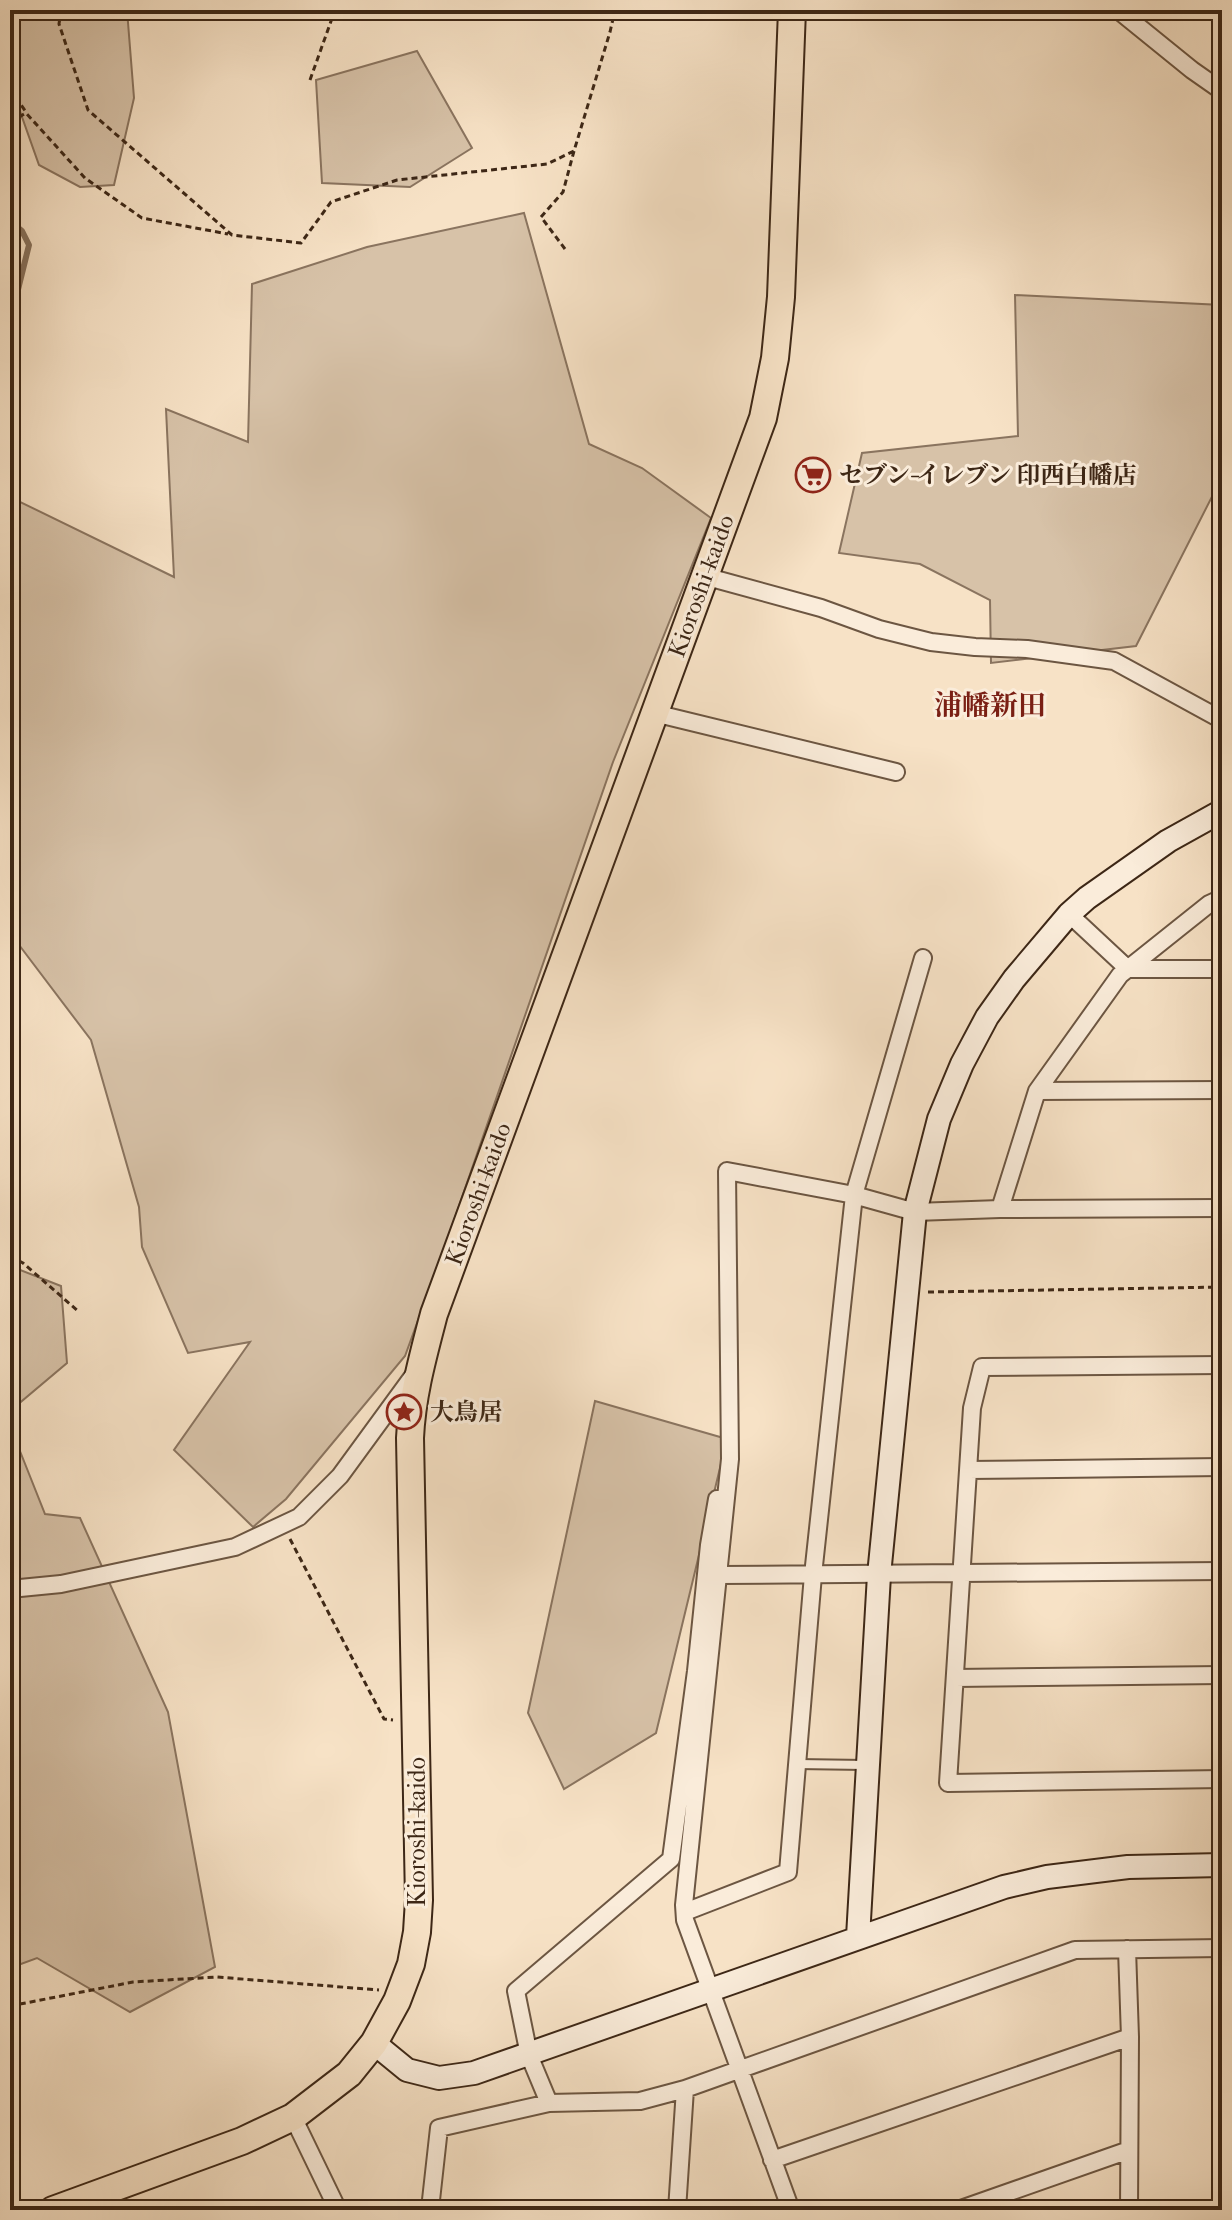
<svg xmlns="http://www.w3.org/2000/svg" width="1232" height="2220" font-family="'IM FELL French Canon','Noto Serif JP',serif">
<rect width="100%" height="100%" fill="#f7e2c6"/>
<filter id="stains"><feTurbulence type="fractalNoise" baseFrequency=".0025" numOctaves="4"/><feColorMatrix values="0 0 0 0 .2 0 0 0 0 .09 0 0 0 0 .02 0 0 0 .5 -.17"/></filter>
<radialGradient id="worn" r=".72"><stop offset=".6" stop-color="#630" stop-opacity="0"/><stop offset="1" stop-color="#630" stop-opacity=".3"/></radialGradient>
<path fill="#d7c2a8" stroke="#8a745f" stroke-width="2" d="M10,10H127L134,98L114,185L80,187L39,165L10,83Z
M417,51L472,148L410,187L322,183L316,80Z
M524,213L589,444L642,468L711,518L613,762L443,1252L405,1356L286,1499L253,1527L174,1450L250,1342L188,1353L142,1247L139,1207L91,1040L10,933V497L174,577L166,409L248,442L252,284L367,247Z
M1015,295L1222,305V477L1136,646L991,663L990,600L920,564L839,553L862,453L1018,436Z
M10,1266L61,1286L67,1363L10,1411Z
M595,1401L727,1439L656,1733L564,1789L528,1713Z
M10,1426L45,1514L80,1518L168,1712L215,1967L130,2012L37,1958L10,1968Z"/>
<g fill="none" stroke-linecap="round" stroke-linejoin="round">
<path stroke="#87715c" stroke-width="6" d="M10,221L22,231L29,245L10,322"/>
<g stroke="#6c5642" stroke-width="12">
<path id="lane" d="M797,1764L865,1765"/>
</g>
<g stroke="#6c5642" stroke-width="20">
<path id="street" d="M1118,10L1192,70L1222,91
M704,576L821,608L879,629L931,642L975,647L1027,649L1114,661L1222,720
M654,713L896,772
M1069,914L1128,969H1222
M1037,1091L1222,1090
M1000,1209L1037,1091L1120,975L1209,904L1222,898
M1222,1365L982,1367L972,1408L948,1783L1222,1779
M968,1470L1222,1467
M719,1575L1222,1571
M10,1589L61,1584L235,1547L299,1517L340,1476L416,1372
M955,1678L1222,1675
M685,1912L788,1872L813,1575L854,1195L923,958
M685,2089L1075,1950L1222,1948
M293,2117L338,2210
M772,2160L1130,2037L1127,1949
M427,2210L430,2209L439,2128L549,2103
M677,2210L685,2089L640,2101L549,2103L529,2055L516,1991L671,1859L696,1671L709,1545L717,1499
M791,2210L685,1920L684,1905L730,1459L727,1171L854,1195L915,1212L1000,1209L1222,1208
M958,2210L1129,2150
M1129,2210L1130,2037"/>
</g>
<g stroke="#3d2716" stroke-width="26">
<path id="secondary" d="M858,1937L879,1575L915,1212L939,1119L962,1064L987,1017L1014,979L1069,914L1087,898L1168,841L1222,811
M374,2043L407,2070L439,2078L474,2073L1004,1887L1047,1877L1128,1867L1222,1865"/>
</g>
<g stroke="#3d2716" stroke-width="30">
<path id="primary" d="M53,2210L242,2141L293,2117L349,2074L374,2043L397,2001L411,1964L417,1932L419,1900L410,1438C412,1395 423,1356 434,1314L763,418L775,358L781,297L792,10"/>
</g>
<path stroke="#3d2716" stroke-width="3" stroke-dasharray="6 4" stroke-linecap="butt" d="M61,10L59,24L88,110L232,235L301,243L331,202L397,180L547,164L574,151L610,32L615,10
M310,80L335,10
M10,89L26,112
M10,122L26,113L85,178L142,218L228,234
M565,249L541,217L563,192L574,151
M10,1256L23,1263L78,1311
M928,1292L1222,1287
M290,1539L384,1719L393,1720
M10,2006L133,1982L217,1977L379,1990"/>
<use href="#lane" stroke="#faecda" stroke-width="8"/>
<use href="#street" stroke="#faecda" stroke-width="16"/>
<use href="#secondary" stroke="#faecda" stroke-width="22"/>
<use href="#primary" stroke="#f7e2c6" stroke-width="26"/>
</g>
<defs>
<g id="supermarket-ring" transform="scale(1.8)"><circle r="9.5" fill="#faecda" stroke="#8f2418" stroke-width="1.5"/><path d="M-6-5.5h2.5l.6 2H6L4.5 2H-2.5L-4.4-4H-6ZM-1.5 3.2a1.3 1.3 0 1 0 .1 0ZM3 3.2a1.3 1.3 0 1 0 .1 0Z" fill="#8f2418"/></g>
<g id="sight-ring" transform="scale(1.8)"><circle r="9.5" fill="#faecda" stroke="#8f2418" stroke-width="1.5"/><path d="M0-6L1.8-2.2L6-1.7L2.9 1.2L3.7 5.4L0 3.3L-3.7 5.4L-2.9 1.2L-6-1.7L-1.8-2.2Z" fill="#8f2418"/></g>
</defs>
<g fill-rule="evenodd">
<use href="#supermarket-ring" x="813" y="475"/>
<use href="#sight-ring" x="404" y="1412"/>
</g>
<g text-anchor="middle" stroke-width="6" stroke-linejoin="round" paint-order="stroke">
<g font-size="24" font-weight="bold" fill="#3d2716" stroke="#faecda" text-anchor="start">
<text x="839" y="483">セブン-イレブン 印西白幡店</text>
<text x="430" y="1420">大鳥居</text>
</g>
<g font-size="24" fill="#3d2716" stroke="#faecda">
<text transform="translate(701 586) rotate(-70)" y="8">Kioroshi-kaido</text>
<text transform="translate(478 1194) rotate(-70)" y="8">Kioroshi-kaido</text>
<text transform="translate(417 1832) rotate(-90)" y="8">Kioroshi-kaido</text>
</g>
<g font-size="28" font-weight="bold" fill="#7a1f14" stroke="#faecda">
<text x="990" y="715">浦幡新田</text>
</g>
</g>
<rect width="1232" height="2220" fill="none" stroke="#f7e2c6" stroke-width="40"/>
<rect x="12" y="12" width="1208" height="2196" fill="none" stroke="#3d2716" stroke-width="4"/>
<rect x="20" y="20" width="1192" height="2180" fill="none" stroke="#3d2716" stroke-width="2"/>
<rect width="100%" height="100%" filter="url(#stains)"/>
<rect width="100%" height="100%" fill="url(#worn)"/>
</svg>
